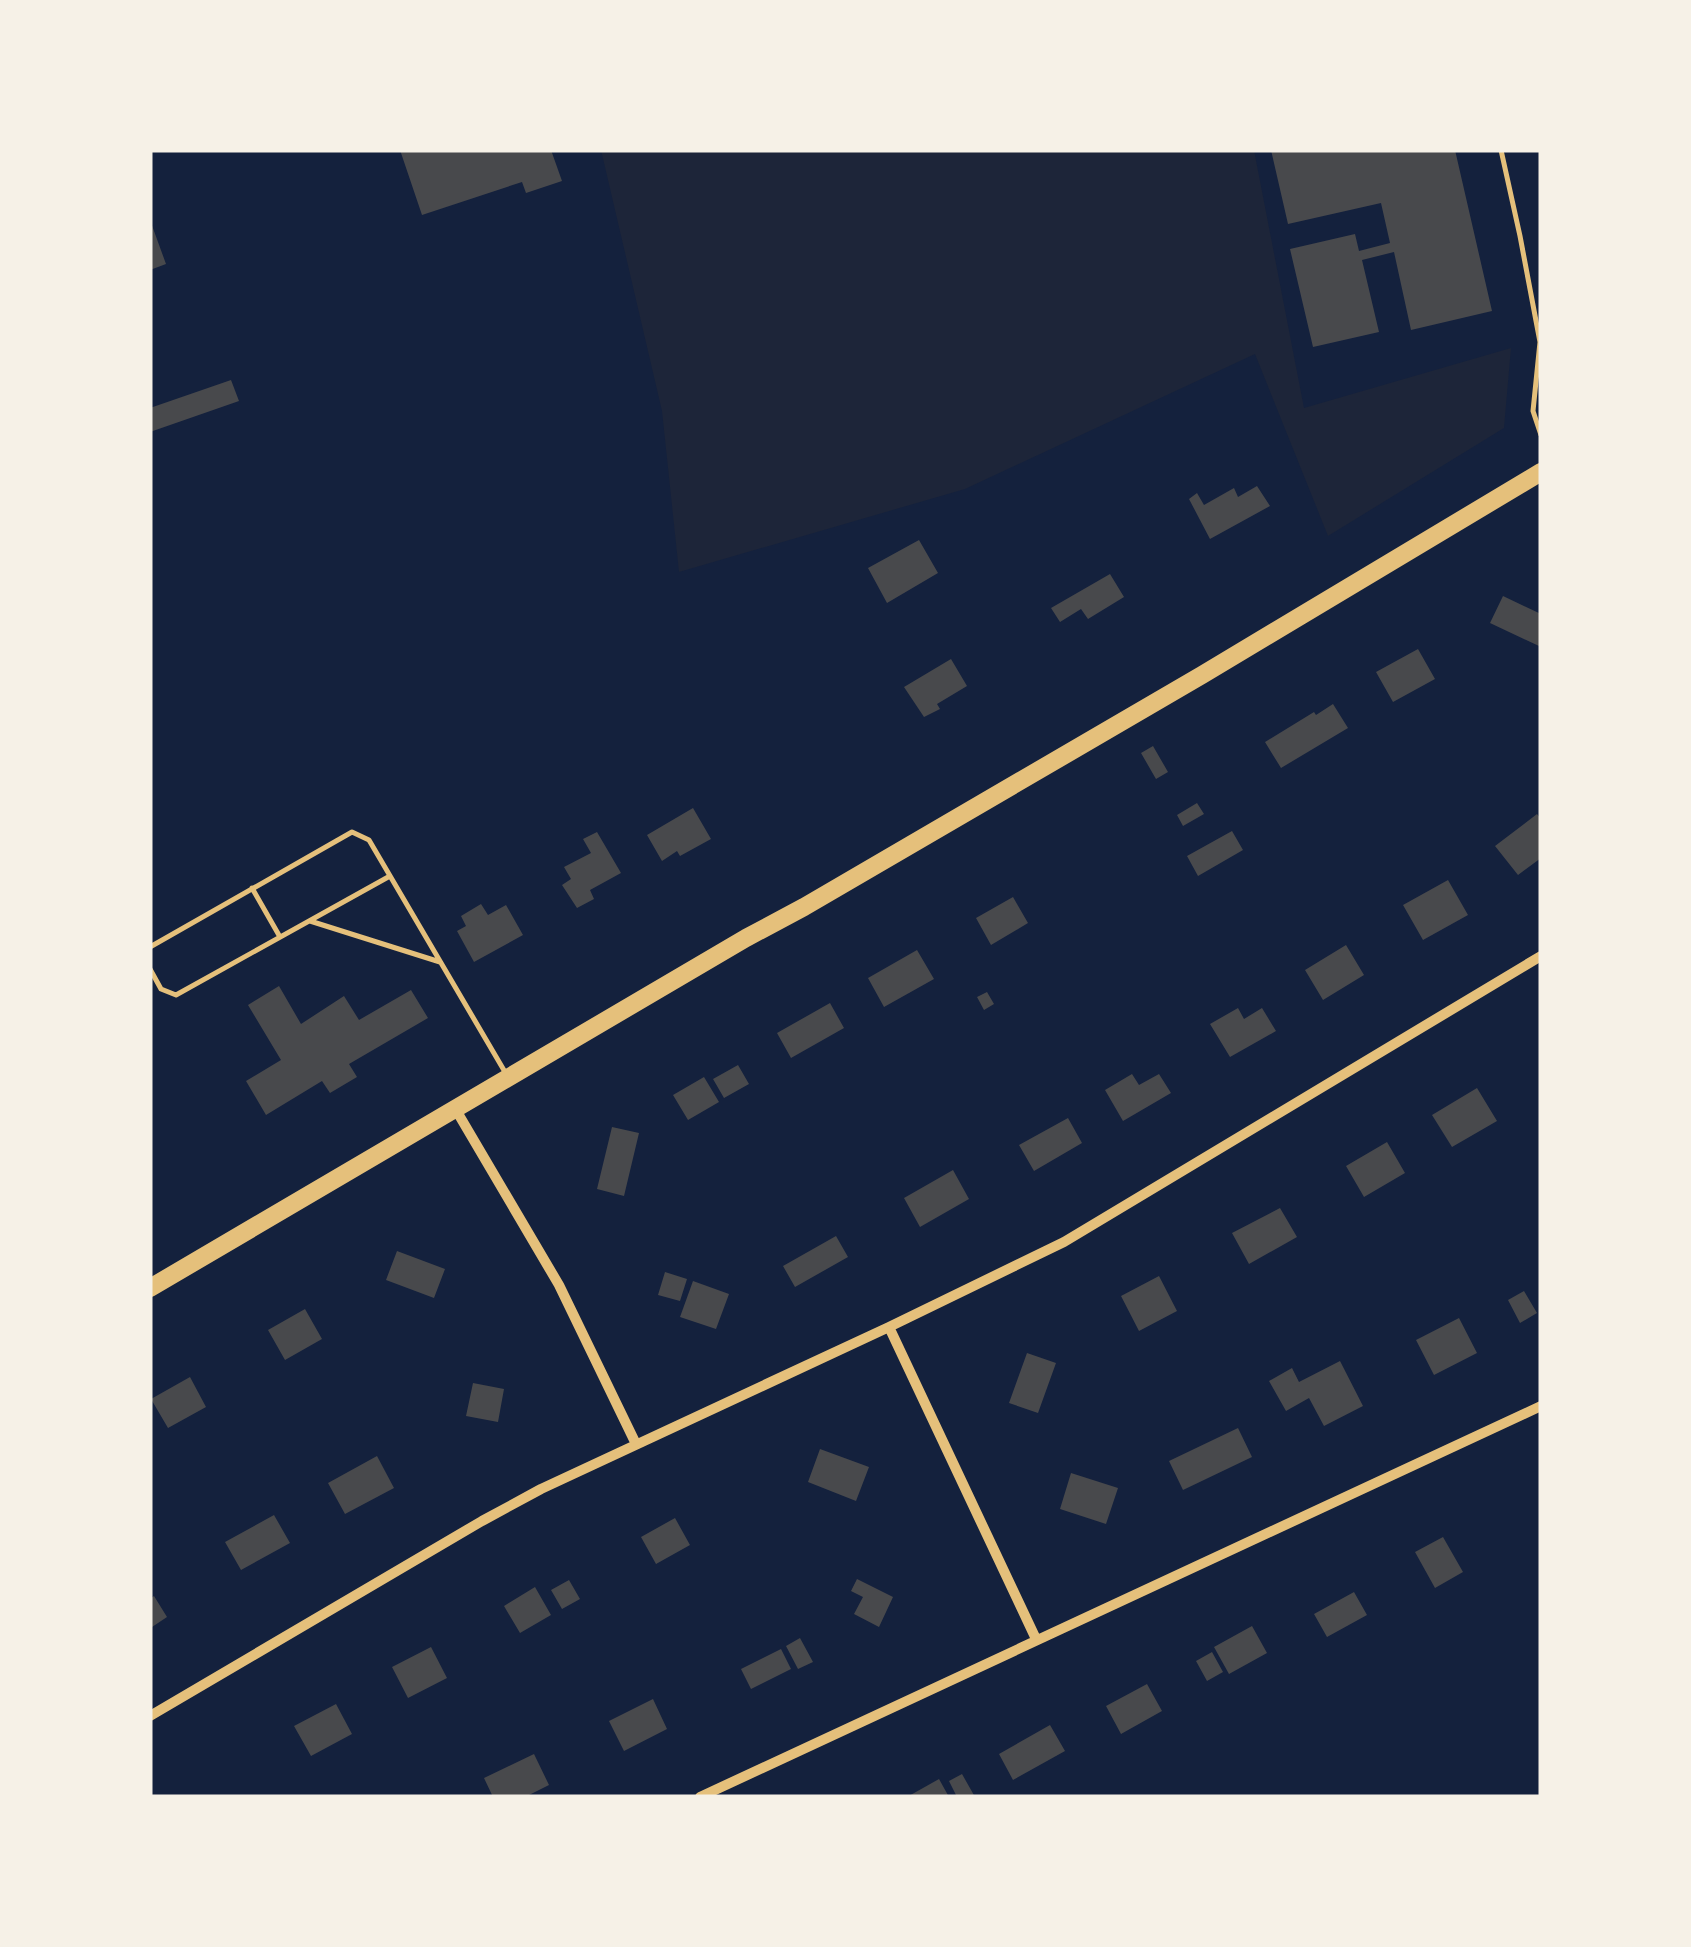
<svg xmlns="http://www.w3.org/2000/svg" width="1691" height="1947" font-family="Arial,sans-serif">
<rect width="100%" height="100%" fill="#14213d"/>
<path fill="#1d2539" d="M601,150H1254L1304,408L1511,348L1504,428L1328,536L1255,354L965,489L679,572L662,411Z"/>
<path fill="#48494c" d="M400,150H551L562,181L526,193L522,182L422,215Z
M1271,150H1455L1492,311L1411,330L1394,252L1362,260L1379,332L1313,347L1290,249L1355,234L1359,251L1390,243L1381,203L1288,224Z
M150,220L166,264L150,270Z
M231,380L239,401L150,432V408Z
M1257,486L1270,506L1210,539L1189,499L1197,493L1204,505L1234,488L1238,497Z
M919,540L938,573L887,603L868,568Z
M1110,574L1124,597L1088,619L1081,609L1060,622L1051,608Z
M1503,596L1541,614V642L1539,646L1490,623Z
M1418,649L1435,679L1393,702L1376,672Z
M951,659L967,686L937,704L940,709L924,717L904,687Z
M1333,704L1348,728L1281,768L1265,742L1314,712L1316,715Z
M1153,746L1168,772L1156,779L1141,753Z
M1197,803L1204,814L1183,826L1177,815Z
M693,808L711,839L680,856L677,851L662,861L647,835Z
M1537,814L1541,819V858L1518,875L1495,846Z
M1232,831L1243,850L1198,876L1187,856Z
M597,832L621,873L590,890L594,899L577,908L562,885L571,879L564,867L591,853L583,839Z
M1448,880L1468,915L1423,940L1403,905Z
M1013,897L1028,923L991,945L976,918Z
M481,904L488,915L506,905L523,935L474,962L457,931L466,926L461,916Z
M1346,945L1364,975L1323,1000L1305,970Z
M917,950L934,979L884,1007L868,978Z
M279,986L301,1024L344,996L359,1020L411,990L428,1018L349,1064L357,1077L330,1093L322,1081L266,1115L246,1081L281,1060L248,1005Z
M987,992L994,1004L984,1010L977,997Z
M830,1003L844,1028L791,1058L777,1033Z
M1238,1008L1244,1019L1262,1008L1276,1031L1230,1057L1210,1024Z
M738,1065L749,1084L724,1098L713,1079Z
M1132,1074L1139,1085L1159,1074L1171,1093L1123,1121L1105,1090Z
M704,1077L719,1102L688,1120L673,1095Z
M1477,1088L1497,1121L1452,1147L1432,1115Z
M1068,1118L1082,1143L1034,1171L1019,1145Z
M612,1127L639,1133L624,1196L597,1189Z
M1387,1142L1405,1173L1364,1197L1346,1166Z
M953,1170L969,1199L920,1227L904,1198Z
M1280,1208L1297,1237L1249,1264L1232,1233Z
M836,1236L848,1257L795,1287L783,1266Z
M397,1251L445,1269L434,1298L386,1280Z
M665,1272L687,1279L680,1301L658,1295Z
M1159,1276L1177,1311L1139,1331L1121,1296Z
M693,1281L729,1294L716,1329L680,1317Z
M1524,1291L1537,1313L1520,1323L1508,1300Z
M305,1309L322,1339L285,1360L268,1330Z
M1459,1318L1477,1353L1434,1375L1416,1340Z
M1027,1353L1056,1363L1038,1413L1009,1403Z
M1340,1361L1363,1406L1324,1426L1309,1398L1286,1411L1269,1381L1292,1368L1299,1382Z
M190,1377L206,1407L168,1428L151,1399Z
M473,1383L504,1389L498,1422L466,1416Z
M1238,1428L1252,1457L1183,1490L1169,1461Z
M820,1449L869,1467L856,1501L808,1482Z
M377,1456L394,1488L345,1514L328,1483Z
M1071,1473L1118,1488L1106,1524L1060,1509Z
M274,1515L290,1543L241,1570L225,1542Z
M675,1518L690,1545L656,1564L641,1537Z
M1443,1537L1463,1572L1435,1588L1415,1552Z
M857,1579L893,1597L879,1627L854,1614L863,1597L851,1591Z
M569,1580L580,1599L562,1609L551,1590Z
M535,1587L551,1615L520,1633L504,1606Z
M1354,1592L1367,1615L1327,1637L1314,1614Z
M154,1596L167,1617L152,1627L150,1599Z
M1252,1626L1267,1653L1229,1674L1214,1647Z
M800,1638L813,1662L798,1669L786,1646Z
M431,1647L447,1678L408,1698L392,1667Z
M781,1649L791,1669L751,1689L741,1669Z
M1212,1652L1223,1672L1207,1681L1196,1661Z
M1147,1684L1162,1711L1121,1734L1106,1706Z
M653,1699L667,1729L624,1751L609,1721Z
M336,1704L352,1734L311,1756L294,1726Z
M1050,1725L1065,1751L1013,1780L999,1754Z
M534,1754L549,1785L525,1797H493L484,1778Z
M962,1774L975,1797H957L949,1781Z
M939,1779L949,1797H907Z"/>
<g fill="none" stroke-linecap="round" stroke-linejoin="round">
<path stroke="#e5c07b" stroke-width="5" d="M1501,150L1520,236L1540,342L1533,411L1541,435
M252,888L280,937
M310,921L440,962
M150,947L352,832L369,840L505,1072
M150,969L161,989L176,995L390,876"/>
<path stroke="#e5c07b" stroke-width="10" d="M456,1110L559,1285L636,1444
M889,1327L1036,1639
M150,1716L482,1521L541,1489L889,1327L1064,1242L1541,956
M700,1797L1541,1406"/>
<path stroke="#e5c07b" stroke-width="18" d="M150,1288L746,938L804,907L1202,675L1541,472"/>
</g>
<rect width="1691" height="1947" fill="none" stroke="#f6f1e7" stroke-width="305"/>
</svg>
